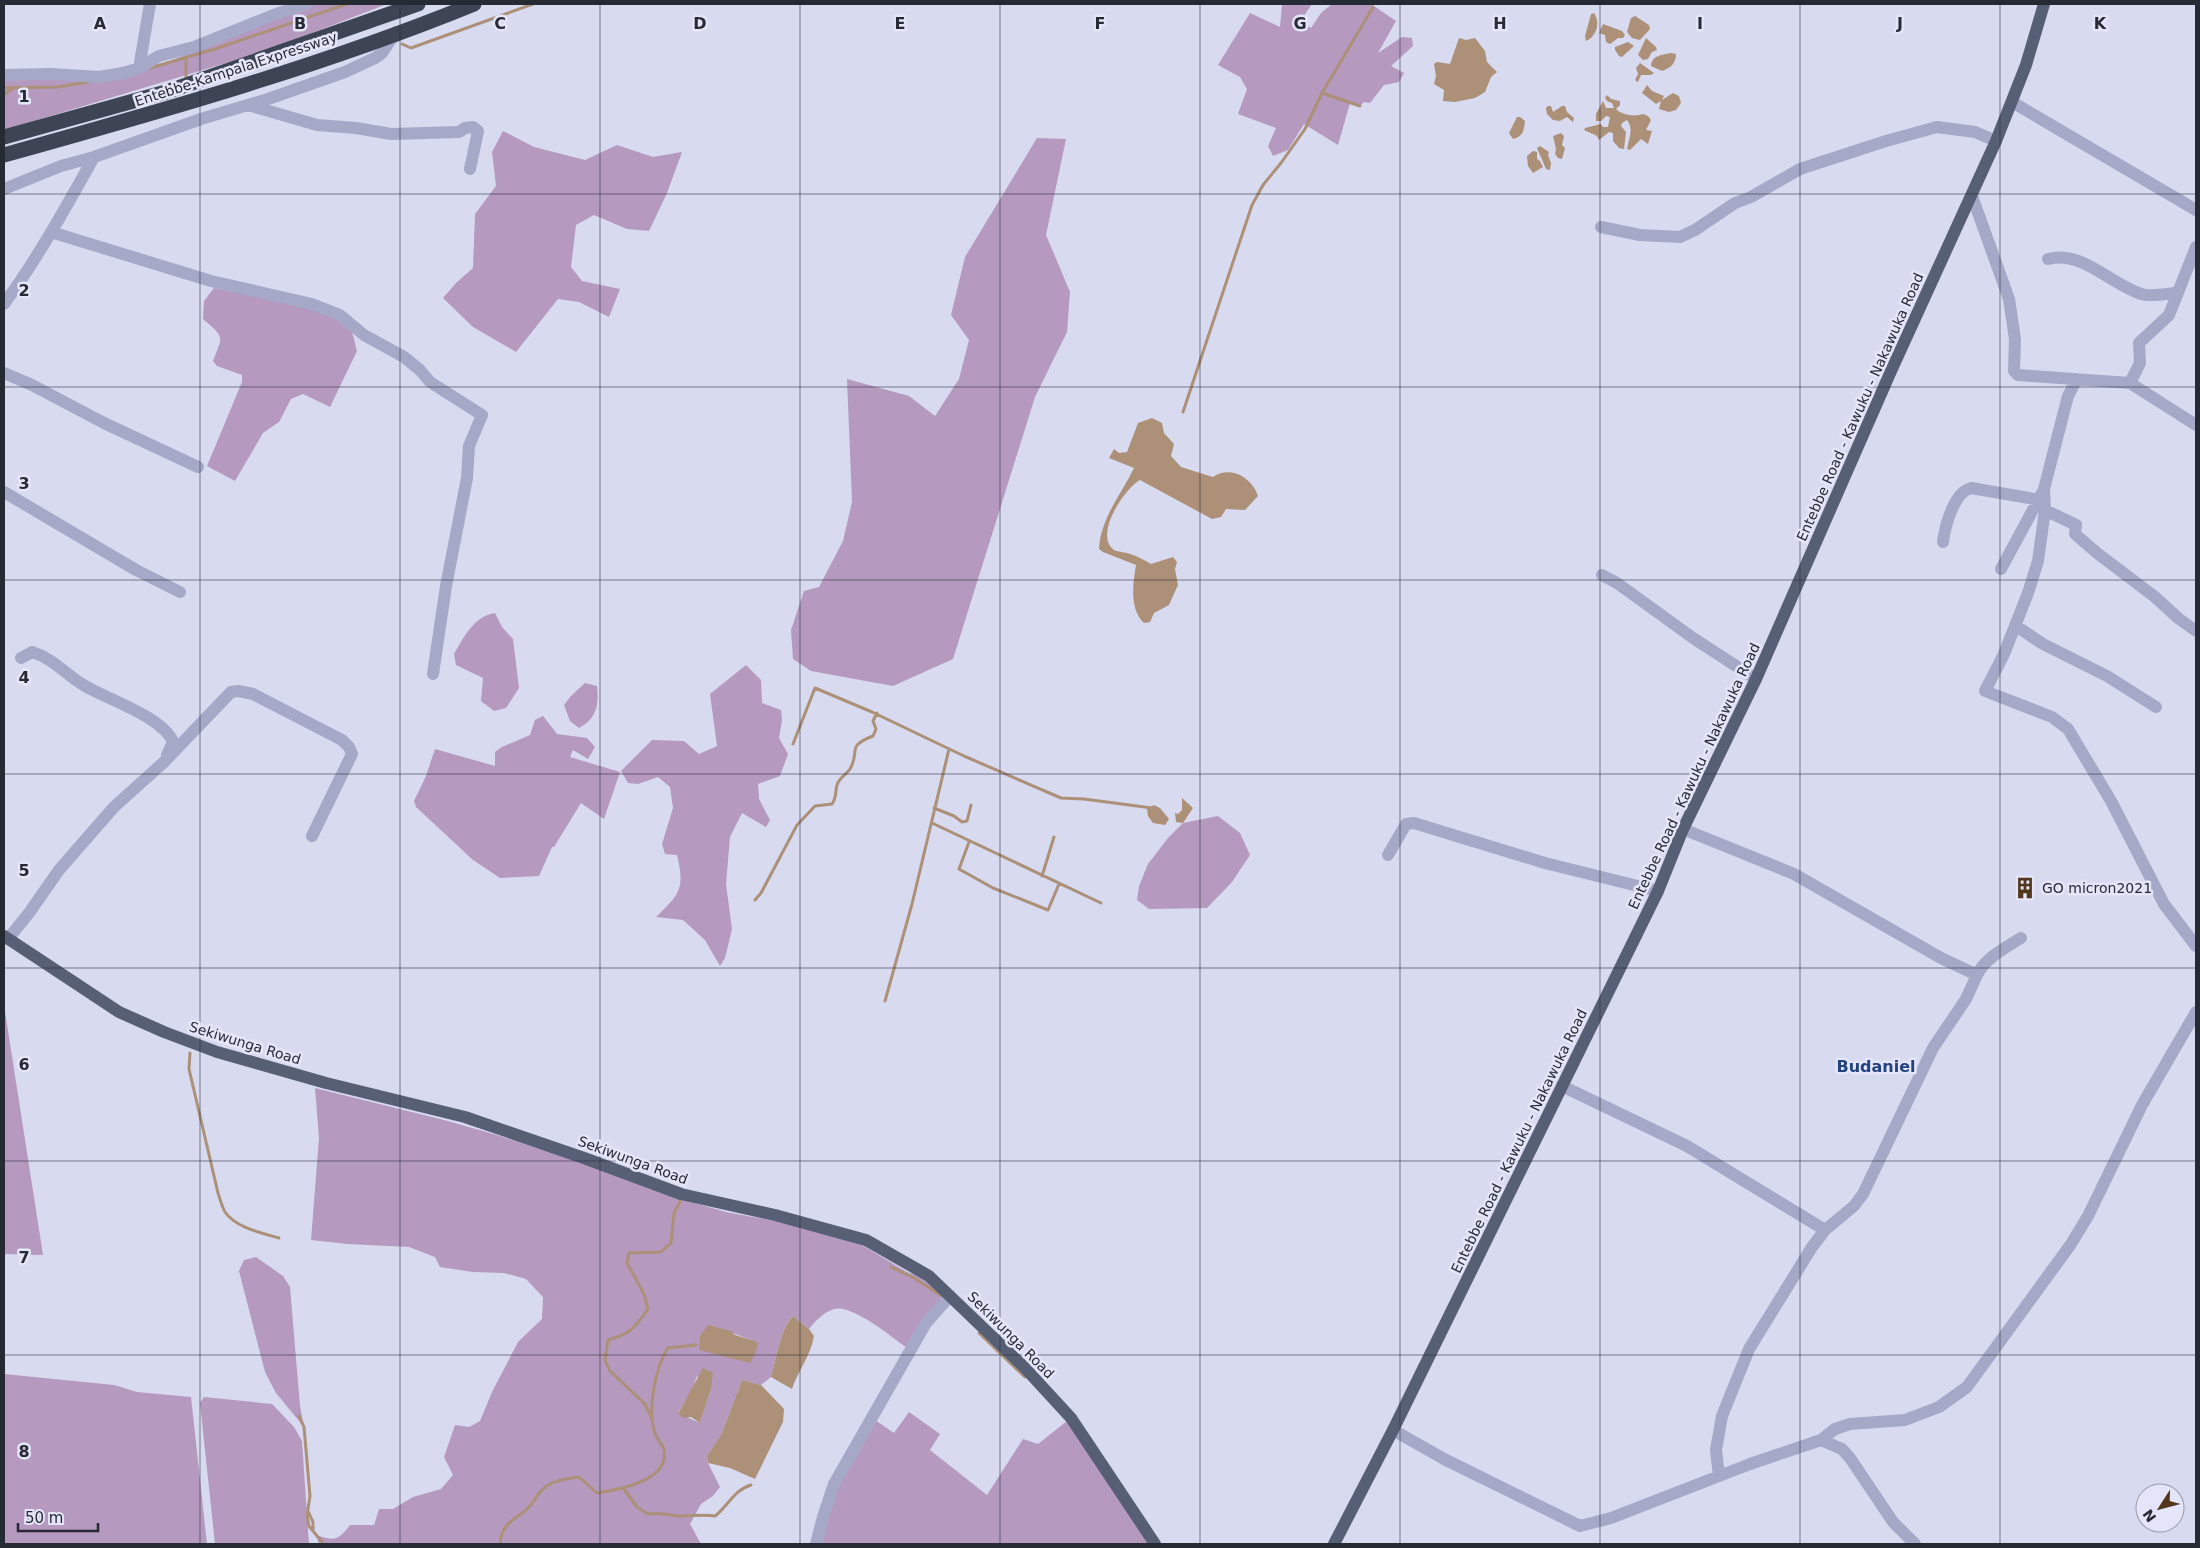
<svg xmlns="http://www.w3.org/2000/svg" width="2200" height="1548" font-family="'DejaVu Sans',sans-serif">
<rect width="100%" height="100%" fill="#d8daf0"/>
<path fill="#b599be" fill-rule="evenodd" d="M314,4H387L266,51L4,130V73L88,74L127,66L163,64L296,9Z
M1282,4H1312L1305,14L1306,25L1311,28L1321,13L1332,4H1371L1396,21L1378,53L1402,37L1412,38L1413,46L1391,66L1404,73L1399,82L1384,85L1370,103L1364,102L1360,106L1350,103L1338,145L1304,124L1288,150L1273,156L1268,146L1276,128L1238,114L1247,89L1240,77L1218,65L1250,13L1280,27Z
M503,131L534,147L585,160L617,145L653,157L682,152L667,193L649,231L627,229L594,215L576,225L571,267L582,281L620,289L609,317L579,302L558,299L516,352L473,327L443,298L456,283L473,268L475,214L496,186L492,152Z
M1037,138L1066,139L1046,235L1070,292L1067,332L1035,397L953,659L893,686L811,671L793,659L791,630L804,591L819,587L843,541L852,502L847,379L909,396L935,416L959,379L969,340L951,315L965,257Z
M214,288C241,293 334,308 350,329C354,334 355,345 357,351L330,407L303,394L291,399L279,422L263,433L235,481L207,466L242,382V375L217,366L213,361C223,335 225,338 203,319L204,301Z
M495,613L502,627L513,639L519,688L506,708L494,711L481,701L483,678L456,665L454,654C464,637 474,616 495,613Z
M746,665L761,680L762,703L781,710L782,720L779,738L788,754L780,776L758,784L759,799L770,820L766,827L742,813L730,837L726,884L732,929L725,958L720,966L705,940L683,920L656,917C680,894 685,889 677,855L665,854L662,844L673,808L670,787L658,777L638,784L628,783L621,771L652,740L684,741L699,754L717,746L710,694Z
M585,683L597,686C599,705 597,718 579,728L570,721L564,705L571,696Z
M543,716L557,734L587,738L595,747L588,759L573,750L570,757L620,772L604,819L581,803L554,847H552L539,876L500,878L473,860L416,807L414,801L426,776L435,749L495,766V752L502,747L530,735L535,720Z
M1218,816L1240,833L1250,855L1232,882L1207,908L1149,909L1137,900L1139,886L1148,864L1168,838L1183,823Z
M4,1005L43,1255L4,1254Z
M315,1088L444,1120L497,1135L594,1167L667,1195L726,1212L792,1224L857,1242L907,1272C922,1276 934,1286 945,1297L906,1347C890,1336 852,1304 834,1309C824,1312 815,1321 809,1329L793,1316C780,1327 776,1361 771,1377L761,1385L742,1380L722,1433L707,1456L708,1463L720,1487L713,1496L701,1504L690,1524L701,1544H319L316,1535C334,1541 338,1541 350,1525H374L379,1509H393L413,1497L441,1489L453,1475L444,1457L455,1425L469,1427L480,1421L492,1392L518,1342L542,1319L543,1297L526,1279L504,1273L473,1272L440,1267L435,1257L409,1247L347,1244L311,1240L319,1138ZM716,1329C731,1331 744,1338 758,1342L700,1336ZM697,1376L711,1389L700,1423L678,1413L692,1390Z
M256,1257L283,1276L290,1287L300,1406L304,1427L276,1393L265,1372L239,1271L244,1260Z
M4,1374L114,1385L137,1392L191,1397L207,1544H4Z
M204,1397L272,1404L294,1427L302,1441L309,1544H215L200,1403Z
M909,1412L940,1434L930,1450L987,1495L1023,1439L1038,1444L1067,1421L1150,1544H821L835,1493L875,1420L894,1433Z"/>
<path fill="#ac9078" d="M1594,13C1601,23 1596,37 1586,41L1585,36L1591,14Z
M1635,16L1649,25L1650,29L1640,40L1632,38L1627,32L1631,18Z
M1603,24L1622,31L1625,35L1623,38H1618L1610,44L1606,42L1605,35L1599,33Z
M1459,38L1466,40L1475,38L1485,51L1487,62L1497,72L1491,77L1485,92L1475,98L1455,102L1443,101L1444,90L1434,84L1436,76L1434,64L1437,62L1450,64Z
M1646,38L1656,47L1657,50L1652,52L1648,59L1643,60L1638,55Z
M1628,42L1634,46L1622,57L1619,56L1615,50V47Z
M1671,53L1676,54C1676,63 1671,68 1662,71L1651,66C1652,55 1662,55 1671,53Z
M1640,63L1654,73L1651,75H1641L1638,82L1635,80L1638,74L1636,68Z
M1647,85L1652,91L1664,96L1662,100L1673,93L1679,96L1681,103L1676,110L1669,112L1659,109L1661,101L1656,104L1642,93Z
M1607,95L1611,99L1620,101V105L1616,109C1621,115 1636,117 1643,114L1648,116L1651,120L1646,130L1652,131L1648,144L1641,139L1630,150L1627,149C1629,139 1634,128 1627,120L1622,123L1621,126L1626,132L1624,149L1619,148L1613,141V133L1609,132L1599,140L1597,136L1584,130L1585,128L1601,124L1603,127H1608L1610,117L1606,116L1601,121H1596V114L1603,101L1606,108H1614L1612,103L1607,101L1605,98Z
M1548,106H1551L1553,112L1562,106H1565L1567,112L1574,118L1573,122L1567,117L1560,121L1553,120L1547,114L1546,108Z
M1517,117H1520L1525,121C1524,130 1523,137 1513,139L1509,133Z
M1561,133L1564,136L1562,145L1565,148L1562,159L1558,158L1555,154L1556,149L1553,136Z
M1540,146L1549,152L1548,155L1551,163L1550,170L1546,169L1537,148Z
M1533,151L1537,152V159L1540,161L1543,167L1533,173L1528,166L1527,156Z
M1152,418L1162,423L1164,433L1174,444L1171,456L1181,467L1213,477C1231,465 1252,478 1258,496L1245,510L1226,509L1221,517L1212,519L1140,480C1125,488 1093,535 1114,550C1118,552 1125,552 1130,554C1137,556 1144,560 1151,564L1173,557L1177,562L1175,569L1178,585L1169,605L1154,613L1150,622L1144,623C1129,609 1133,583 1136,565L1103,552L1099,549C1101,517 1121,495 1134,468L1109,458L1114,449L1119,453L1127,452L1138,423Z
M1182,798L1193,808L1183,823L1176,822L1175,813L1178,814L1182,810Z
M1154,805L1160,808L1169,819L1165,825L1153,823L1148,816L1147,809Z
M793,1316L809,1329L814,1336C811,1355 798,1371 792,1389L771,1377C776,1361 780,1328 793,1316Z
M708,1325L731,1331L735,1335L758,1342L756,1352L750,1363L699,1350L700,1336Z
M703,1368L713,1373L711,1389L700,1423L691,1417L684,1418L678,1414Z
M742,1380L761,1385L784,1409L783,1422L755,1479L730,1468L708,1463L707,1456L722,1433Z"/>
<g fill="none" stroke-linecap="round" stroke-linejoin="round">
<path stroke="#ac9078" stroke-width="3" d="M402,44L411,48L533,4
M150,68L218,48L347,4
M186,77V58
M4,88L58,87L88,82
M1322,93L1360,106
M4,95L13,88
M1183,412L1252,205L1263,185L1281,163L1305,129L1322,93L1373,7
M793,744L815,688L872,712L964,756L1061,798L1084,799L1152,808
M934,808L954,816L962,822L967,821L971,805
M932,823L1101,903
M969,842L959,869L993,888L1048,910L1059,884
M1042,876L1054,837
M755,900L761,893L797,825L815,806L832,804C837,797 835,792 837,785C839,778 846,775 850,769C861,750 845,747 873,736L876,729L873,721L877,713
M885,1001L912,904L949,749
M190,1053L189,1069L218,1193C220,1199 222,1207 225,1212C236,1228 262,1233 279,1238
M891,1267L914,1278L942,1296
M979,1333L1025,1377
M299,1416L304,1427L310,1496L307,1515L309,1526L322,1542
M652,1419L645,1404L610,1371L605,1360L608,1340C630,1334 635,1328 648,1309L644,1294L627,1263L629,1253L661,1252L671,1243L674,1213L681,1200
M624,1489L637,1507L648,1514C660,1512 668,1515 679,1516C692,1516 703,1514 715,1516C728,1506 734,1490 751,1485
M308,1511L313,1522V1531
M500,1544C502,1518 522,1519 533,1502C538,1495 540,1490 548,1485C557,1480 569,1478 579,1477L597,1493C617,1490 670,1481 664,1450C663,1444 656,1439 655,1433C647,1412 655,1367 668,1348L696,1345"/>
<path stroke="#a5a9c7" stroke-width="12" d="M139,68L150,4
M4,75L51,74L99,77L124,73L139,68L159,56L194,47L276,14L307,4
M2012,102L2196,210
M248,105L317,125L356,128L391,134L459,132L465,128L473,127L478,131L470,169
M4,189L61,166L94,157L201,119L268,99L345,72L375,58L382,53L396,32
M1972,196L2009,299L2015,339L2014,371L2018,375L2130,383L2196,425
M1601,227L1640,235L1680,237L1695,230L1735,203L1751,197L1800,169L1886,141L1937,127L1975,132L1996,141
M51,232L211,281L312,304L340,315L364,335L404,357L420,370L430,382L482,415L469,446L467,478L446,586L433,674
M2048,259C2082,250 2110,284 2141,294C2151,297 2166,294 2176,293
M4,304C38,258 66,207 94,157
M4,373L32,385L104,423L198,467
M2077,379L2068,396L2044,489L2045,510L2038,561L2028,593L2004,654L1985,691L2052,717L2068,729L2111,801L2164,904L2196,946
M2130,383L2140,363L2139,343L2169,315L2196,247
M4,492L136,570L180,592
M2045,510L2076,525L2075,534L2097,553L2155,597L2178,618L2196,631
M1943,542C1945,526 1954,492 1971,488L2040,500
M2001,569L2042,493
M1602,575L1617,583L1693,638L1756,679
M2016,626L2043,644L2107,676L2156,707
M21,658L32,652C53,658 66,675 85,686C107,699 163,717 173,742L167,755
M1683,829L1794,874L1941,958L1977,975C1985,958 2005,948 2021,938
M1388,855L1406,824L1414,823L1545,863L1658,891
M8,939L29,913L59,870L114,807L164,762L231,692L238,691L253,694L342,740L349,747L352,754L312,836
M1562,1086L1687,1146L1825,1230
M1393,1430L1444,1459L1580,1526L1611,1518L1750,1464L1821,1440L1842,1449L1850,1458L1893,1522L1915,1544
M1821,1440L1835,1429L1850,1424L1905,1420L1939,1407L1967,1387L2071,1244L2088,1216L2142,1105L2196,1012
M1719,1476L1716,1450L1722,1416L1749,1349L1812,1247L1825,1230L1854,1206L1863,1194L1933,1048L1966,999L1977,975
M816,1544L823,1517L834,1484L926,1323L950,1296"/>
<path stroke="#575f75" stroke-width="12" d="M4,936L119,1012L164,1032L217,1052L326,1083L465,1117L584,1158L681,1194L775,1215L866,1240L929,1276L1025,1368L1071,1418L1155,1544
M1334,1544L1393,1430L1658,891L1683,829L1756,679L1891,371L1996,141L2026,65L2044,4"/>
<path stroke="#3d4454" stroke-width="15" d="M4,137L166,92L418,4
M4,155C162,111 322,66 474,4"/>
</g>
<path fill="none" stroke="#262a33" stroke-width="1" stroke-opacity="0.55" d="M200,4V1544M400,4V1544M600,4V1544M800,4V1544M1000,4V1544M1200,4V1544M1400,4V1544M1600,4V1544M1800,4V1544M2000,4V1544M4,194H2196M4,387H2196M4,580H2196M4,774H2196M4,968H2196M4,1161H2196M4,1355H2196"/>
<defs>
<g id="building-bare" transform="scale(1.725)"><path d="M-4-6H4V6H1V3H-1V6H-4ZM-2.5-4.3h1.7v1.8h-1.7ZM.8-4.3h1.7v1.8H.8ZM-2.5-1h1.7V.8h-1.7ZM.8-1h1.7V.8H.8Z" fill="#53371d" stroke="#e4e5f8" stroke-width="2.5" paint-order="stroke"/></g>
</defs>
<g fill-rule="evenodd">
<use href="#building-bare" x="2025" y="888"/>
</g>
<g text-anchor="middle" stroke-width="5" stroke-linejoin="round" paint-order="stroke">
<g font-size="14" fill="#262a33" stroke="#e4e5f8">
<text transform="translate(236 69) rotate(-18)" y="5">Entebbe-Kampala Expressway</text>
<text transform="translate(1860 407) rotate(-66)" y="5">Entebbe Road - Kawuku - Nakawuka Road</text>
<text transform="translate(1694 776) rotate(-65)" y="5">Entebbe Road - Kawuku - Nakawuka Road</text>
<text transform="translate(245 1043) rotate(17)" y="5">Sekiwunga Road</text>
<text transform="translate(1519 1141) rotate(-64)" y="5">Entebbe Road - Kawuku - Nakawuka Road</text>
<text transform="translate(633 1160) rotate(20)" y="5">Sekiwunga Road</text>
<text transform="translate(1011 1335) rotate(45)" y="5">Sekiwunga Road</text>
</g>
<g font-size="14" fill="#262a33" stroke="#e4e5f8" text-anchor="start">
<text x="2042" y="893">GO micron2021</text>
</g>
<g font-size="16" font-weight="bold" fill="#224380" stroke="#e4e5f8">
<text x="1876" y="1072">Budaniel</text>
</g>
</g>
<g font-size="16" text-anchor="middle" font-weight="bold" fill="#262a33" stroke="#e4e5f8" stroke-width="5" stroke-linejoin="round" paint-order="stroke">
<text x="100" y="29">A</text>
<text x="300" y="29">B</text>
<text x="500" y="29">C</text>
<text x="700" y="29">D</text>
<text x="900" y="29">E</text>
<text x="1100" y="29">F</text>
<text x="1300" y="29">G</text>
<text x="1500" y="29">H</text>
<text x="1700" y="29">I</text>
<text x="1900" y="29">J</text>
<text x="2100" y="29">K</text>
<text x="24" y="102">1</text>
<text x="24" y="296">2</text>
<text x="24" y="489">3</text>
<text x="24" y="683">4</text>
<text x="24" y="876">5</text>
<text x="24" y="1070">6</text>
<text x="24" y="1263">7</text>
<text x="24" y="1457">8</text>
</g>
<rect width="2200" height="1548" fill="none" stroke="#262a33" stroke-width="10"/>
<g transform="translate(2160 1508) rotate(234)"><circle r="24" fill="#e4e5f8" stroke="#989aa9"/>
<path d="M0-4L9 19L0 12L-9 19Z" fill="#53371d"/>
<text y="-8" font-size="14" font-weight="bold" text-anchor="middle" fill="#262a33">N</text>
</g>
<path d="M18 1523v8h80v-8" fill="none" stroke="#262a33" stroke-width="2.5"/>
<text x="25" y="1523" font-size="15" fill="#262a33" stroke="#e4e5f8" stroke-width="4" paint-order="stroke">50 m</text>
</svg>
